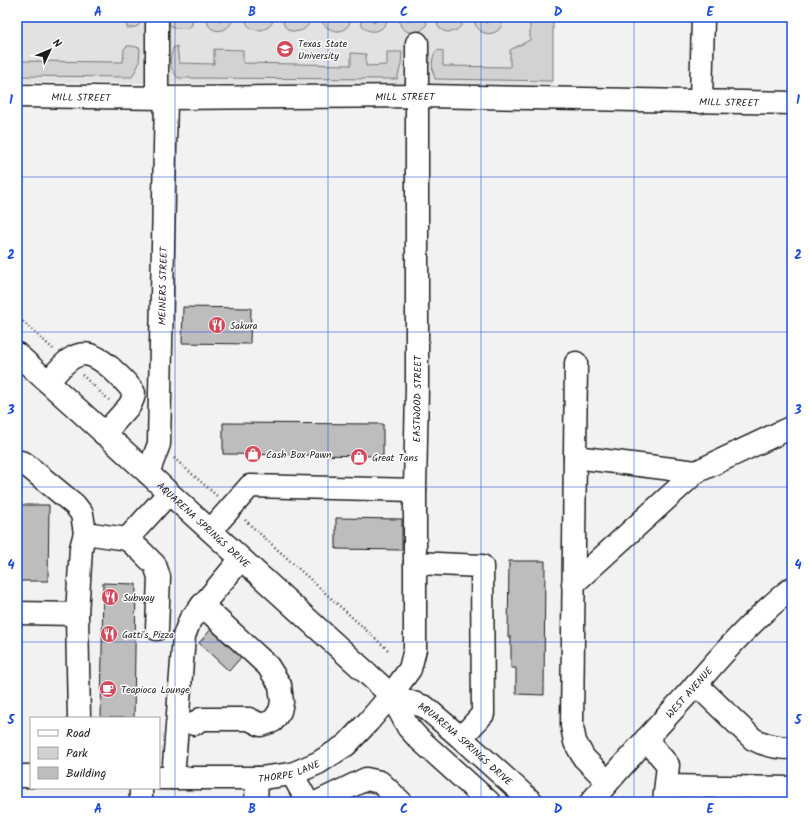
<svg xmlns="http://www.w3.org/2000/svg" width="809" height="819" font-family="Kalam,sans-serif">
<rect width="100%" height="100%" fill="#f2f2f2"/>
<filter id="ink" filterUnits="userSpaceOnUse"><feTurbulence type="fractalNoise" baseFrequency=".025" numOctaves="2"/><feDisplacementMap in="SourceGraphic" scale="8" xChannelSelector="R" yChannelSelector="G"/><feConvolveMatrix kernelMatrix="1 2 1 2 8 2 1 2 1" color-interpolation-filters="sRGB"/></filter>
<g filter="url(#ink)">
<path fill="#e2e2e2" d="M17,17H553V87L17,82Z"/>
<path fill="#d2d2d2" stroke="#777" d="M127,17H144C140,26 137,28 127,28Z
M166,17H186L192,21V25L189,28C179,29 168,29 166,17Z
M212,17H219V21L227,17H233C231,34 208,35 207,20Z
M246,17H252L257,20L258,17C264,17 270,16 273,21C267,35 244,32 246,17Z
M291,17H295L296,22L306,17H310C311,34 285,37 283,21Z
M322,17H327L334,21L336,17C341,17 346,17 350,22C344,36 329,32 322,22Z
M369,17H373V23L383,17H387C388,33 363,37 361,21Z
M400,17L412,22L414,17C419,17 425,18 427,23C423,35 404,36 400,24C400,22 400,19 400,17Z
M445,17H449V23L460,17H463C465,34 438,38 437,21Z
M476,17L487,23L489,17C494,17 500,20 502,24C500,32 490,36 482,32C479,30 476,26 475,24Z
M530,17H553V81L435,79C432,70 430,58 437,50L443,51V66L510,67V50L530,40Z
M127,46H132L140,48L139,64L132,77L17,76V61L123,62L124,49Z
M177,46L179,63L214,64V49L243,50V63L351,65V53L366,54V66L387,65V52H402L401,65L397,79L178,78C168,64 169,63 173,48Z"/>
<path fill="#bdbdbd" stroke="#1c1c1c" d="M183,307L251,308L250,344L182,343Z
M223,423L383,424V456L223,454Z
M17,505H49L48,581H17Z
M336,518L402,519V550L336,549Z
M509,561H545L544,695L516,694V668H511V637H508Z
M103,583L136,584L134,718H101Z
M213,627L243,655L229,671L199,643Z"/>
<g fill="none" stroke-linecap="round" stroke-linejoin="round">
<g stroke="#1c1c1c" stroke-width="25">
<g id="minor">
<path d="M157,17V98"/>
<path id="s1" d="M17,96L166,98L426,96L792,103"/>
<path d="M701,102L703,17"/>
<path d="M576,363L572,726L575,742L584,758L608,782"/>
<path d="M48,382C58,371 72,350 90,355C98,357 105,363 111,368C119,376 128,383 134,393L133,398L130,405L104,434"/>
<path d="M575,457L696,472"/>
<path d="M17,461L24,463L75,505L82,514L85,533L81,548L77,614L79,718"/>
<path id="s2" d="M148,473L159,444L166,98"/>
<path d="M211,530L250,486L415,490"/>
<path d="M85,533L127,539L169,493"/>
<path d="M127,539L141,551L155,565L159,577L157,629"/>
<path d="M415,563L482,566L483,714L461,738"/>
<path d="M573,584L696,472L792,427"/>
<path d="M17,613L77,614"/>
<path d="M696,684L753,739C766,746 778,748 792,748"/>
<path d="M194,724L201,719H249L261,725L273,721L280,711L282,702L280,685L268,666L202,605"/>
<path d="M646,739L668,765L664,802"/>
<path d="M292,774L306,799L305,802"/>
<path d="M17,776H31"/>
<path id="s3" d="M159,778H261L292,774L318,763L346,745L368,722L391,695L410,669L415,649V490L417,387V43"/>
<path d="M173,778L184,636L190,620L241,559"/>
<path d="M666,786L792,788"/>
<path d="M141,788V802"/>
<path d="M256,802L257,778"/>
<path d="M318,802L366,779L380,782L401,802"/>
<path id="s4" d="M591,802C624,763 658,726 692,689C723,653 755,617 792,588"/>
</g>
</g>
<g stroke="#1c1c1c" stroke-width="25">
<g id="major">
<path id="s5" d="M17,354L148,473L169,493L391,695L408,727L418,738L489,802"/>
<path id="s6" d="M391,695L425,707L461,738L532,802"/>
</g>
</g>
<path stroke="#1c1c1c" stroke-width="2.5" stroke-dasharray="1 3" stroke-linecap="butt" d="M17,316L53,349
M82,375L109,400
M174,458L217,496
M245,520L388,650"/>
<use href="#minor" stroke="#fff" stroke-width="22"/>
<use href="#major" stroke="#fff" stroke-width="22"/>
</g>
</g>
<path fill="none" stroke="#1d4ed8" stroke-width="1" stroke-opacity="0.55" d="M175,17V802M328,17V802M481,17V802M634,17V802M17,177H792M17,332H792M17,487H792M17,642H792"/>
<defs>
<g id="university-disc" transform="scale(0.9)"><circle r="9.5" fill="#d1495b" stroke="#fff"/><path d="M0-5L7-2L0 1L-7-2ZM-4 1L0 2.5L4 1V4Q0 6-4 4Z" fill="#fff"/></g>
<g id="restaurant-disc" transform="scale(0.9)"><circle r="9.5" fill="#d1495b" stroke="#fff"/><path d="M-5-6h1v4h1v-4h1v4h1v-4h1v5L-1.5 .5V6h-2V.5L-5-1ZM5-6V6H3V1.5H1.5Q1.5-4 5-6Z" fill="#fff"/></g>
<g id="shop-disc" transform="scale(0.9)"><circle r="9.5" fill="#d1495b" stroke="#fff"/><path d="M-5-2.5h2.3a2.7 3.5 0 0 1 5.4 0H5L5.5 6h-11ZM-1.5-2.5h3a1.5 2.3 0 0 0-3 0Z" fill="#fff"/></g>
<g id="cafe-disc" transform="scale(0.9)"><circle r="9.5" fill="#d1495b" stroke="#fff"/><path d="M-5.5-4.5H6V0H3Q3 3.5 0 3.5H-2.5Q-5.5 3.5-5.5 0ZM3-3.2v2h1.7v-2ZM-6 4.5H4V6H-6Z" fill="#fff"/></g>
</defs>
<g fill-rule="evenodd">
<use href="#university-disc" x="285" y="49"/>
<use href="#restaurant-disc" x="217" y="325"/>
<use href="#shop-disc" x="253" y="454"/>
<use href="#shop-disc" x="359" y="457"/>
<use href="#restaurant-disc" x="110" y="597"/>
<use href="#restaurant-disc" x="109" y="634"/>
<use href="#cafe-disc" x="108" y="689"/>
</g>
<g text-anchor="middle" stroke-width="3" stroke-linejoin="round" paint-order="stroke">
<g font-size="10" fill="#1c1c1c" stroke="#fff" text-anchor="start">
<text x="298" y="47">Texas State<tspan x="298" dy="12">University</tspan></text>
<text x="230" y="329">Sakura</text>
<text x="266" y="458">Cash Box Pawn</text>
<text x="372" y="461">Great Tans</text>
<text x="123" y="601">Subway</text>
<text x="122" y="638">Gatti's Pizza</text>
<text x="121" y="693">Teapioca Lounge</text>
</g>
<g font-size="10" fill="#1c1c1c" stroke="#fff">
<text dy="4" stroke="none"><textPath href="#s1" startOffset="64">MILL STREET</textPath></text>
<text dy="4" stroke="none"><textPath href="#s1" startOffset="388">MILL STREET</textPath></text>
<text dy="4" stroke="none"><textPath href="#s1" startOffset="712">MILL STREET</textPath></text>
<text dy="4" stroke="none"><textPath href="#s2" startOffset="189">MEINERS STREET</textPath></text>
<text dy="4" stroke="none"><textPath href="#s3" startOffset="565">EASTWOOD STREET</textPath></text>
<text dy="4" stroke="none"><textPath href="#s5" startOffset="253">AQUARENA SPRINGS DRIVE</textPath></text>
<text dy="4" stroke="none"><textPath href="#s4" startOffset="147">WEST AVENUE</textPath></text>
<text dy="4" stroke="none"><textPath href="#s6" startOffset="90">AQUARENA SPRINGS DRIVE</textPath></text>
<text dy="4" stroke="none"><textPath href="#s3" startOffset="131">THORPE LANE</textPath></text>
</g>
</g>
<rect width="809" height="819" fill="none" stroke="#fff" stroke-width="44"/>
<rect x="30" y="717" width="130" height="72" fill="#ffffff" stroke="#a4a4a4"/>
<rect x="38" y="730" width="20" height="6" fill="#ffffff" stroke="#a4a4a4"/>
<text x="66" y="737" font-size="12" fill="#1c1c1c">Road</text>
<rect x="38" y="747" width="20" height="12" fill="#d2d2d2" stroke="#a4a4a4"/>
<text x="66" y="757" font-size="12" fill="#1c1c1c">Park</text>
<rect x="38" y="767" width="20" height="12" fill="#bdbdbd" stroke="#a4a4a4"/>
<text x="66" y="777" font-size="12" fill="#1c1c1c">Building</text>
<g transform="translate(50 50) rotate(46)" stroke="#ffffff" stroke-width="3" paint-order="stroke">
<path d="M0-3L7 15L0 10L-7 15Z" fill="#1c1c1c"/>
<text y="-6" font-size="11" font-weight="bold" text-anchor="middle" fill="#1c1c1c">N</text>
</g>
<rect x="22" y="22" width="765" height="775" fill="none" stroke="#1d4ed8" stroke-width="1.5"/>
<g font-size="13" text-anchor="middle" font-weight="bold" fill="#1d4ed8">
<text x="98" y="16">A</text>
<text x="252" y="16">B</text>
<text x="404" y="16">C</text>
<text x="558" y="16">D</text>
<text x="710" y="16">E</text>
<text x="11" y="104">1</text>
<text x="798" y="104">1</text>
<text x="11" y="259">2</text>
<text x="798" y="259">2</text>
<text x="11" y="414">3</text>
<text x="798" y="414">3</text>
<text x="11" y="569">4</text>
<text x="798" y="569">4</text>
<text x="11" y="724">5</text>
<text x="798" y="724">5</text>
<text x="98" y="813">A</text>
<text x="252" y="813">B</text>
<text x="404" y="813">C</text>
<text x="558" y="813">D</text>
<text x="710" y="813">E</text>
</g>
</svg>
